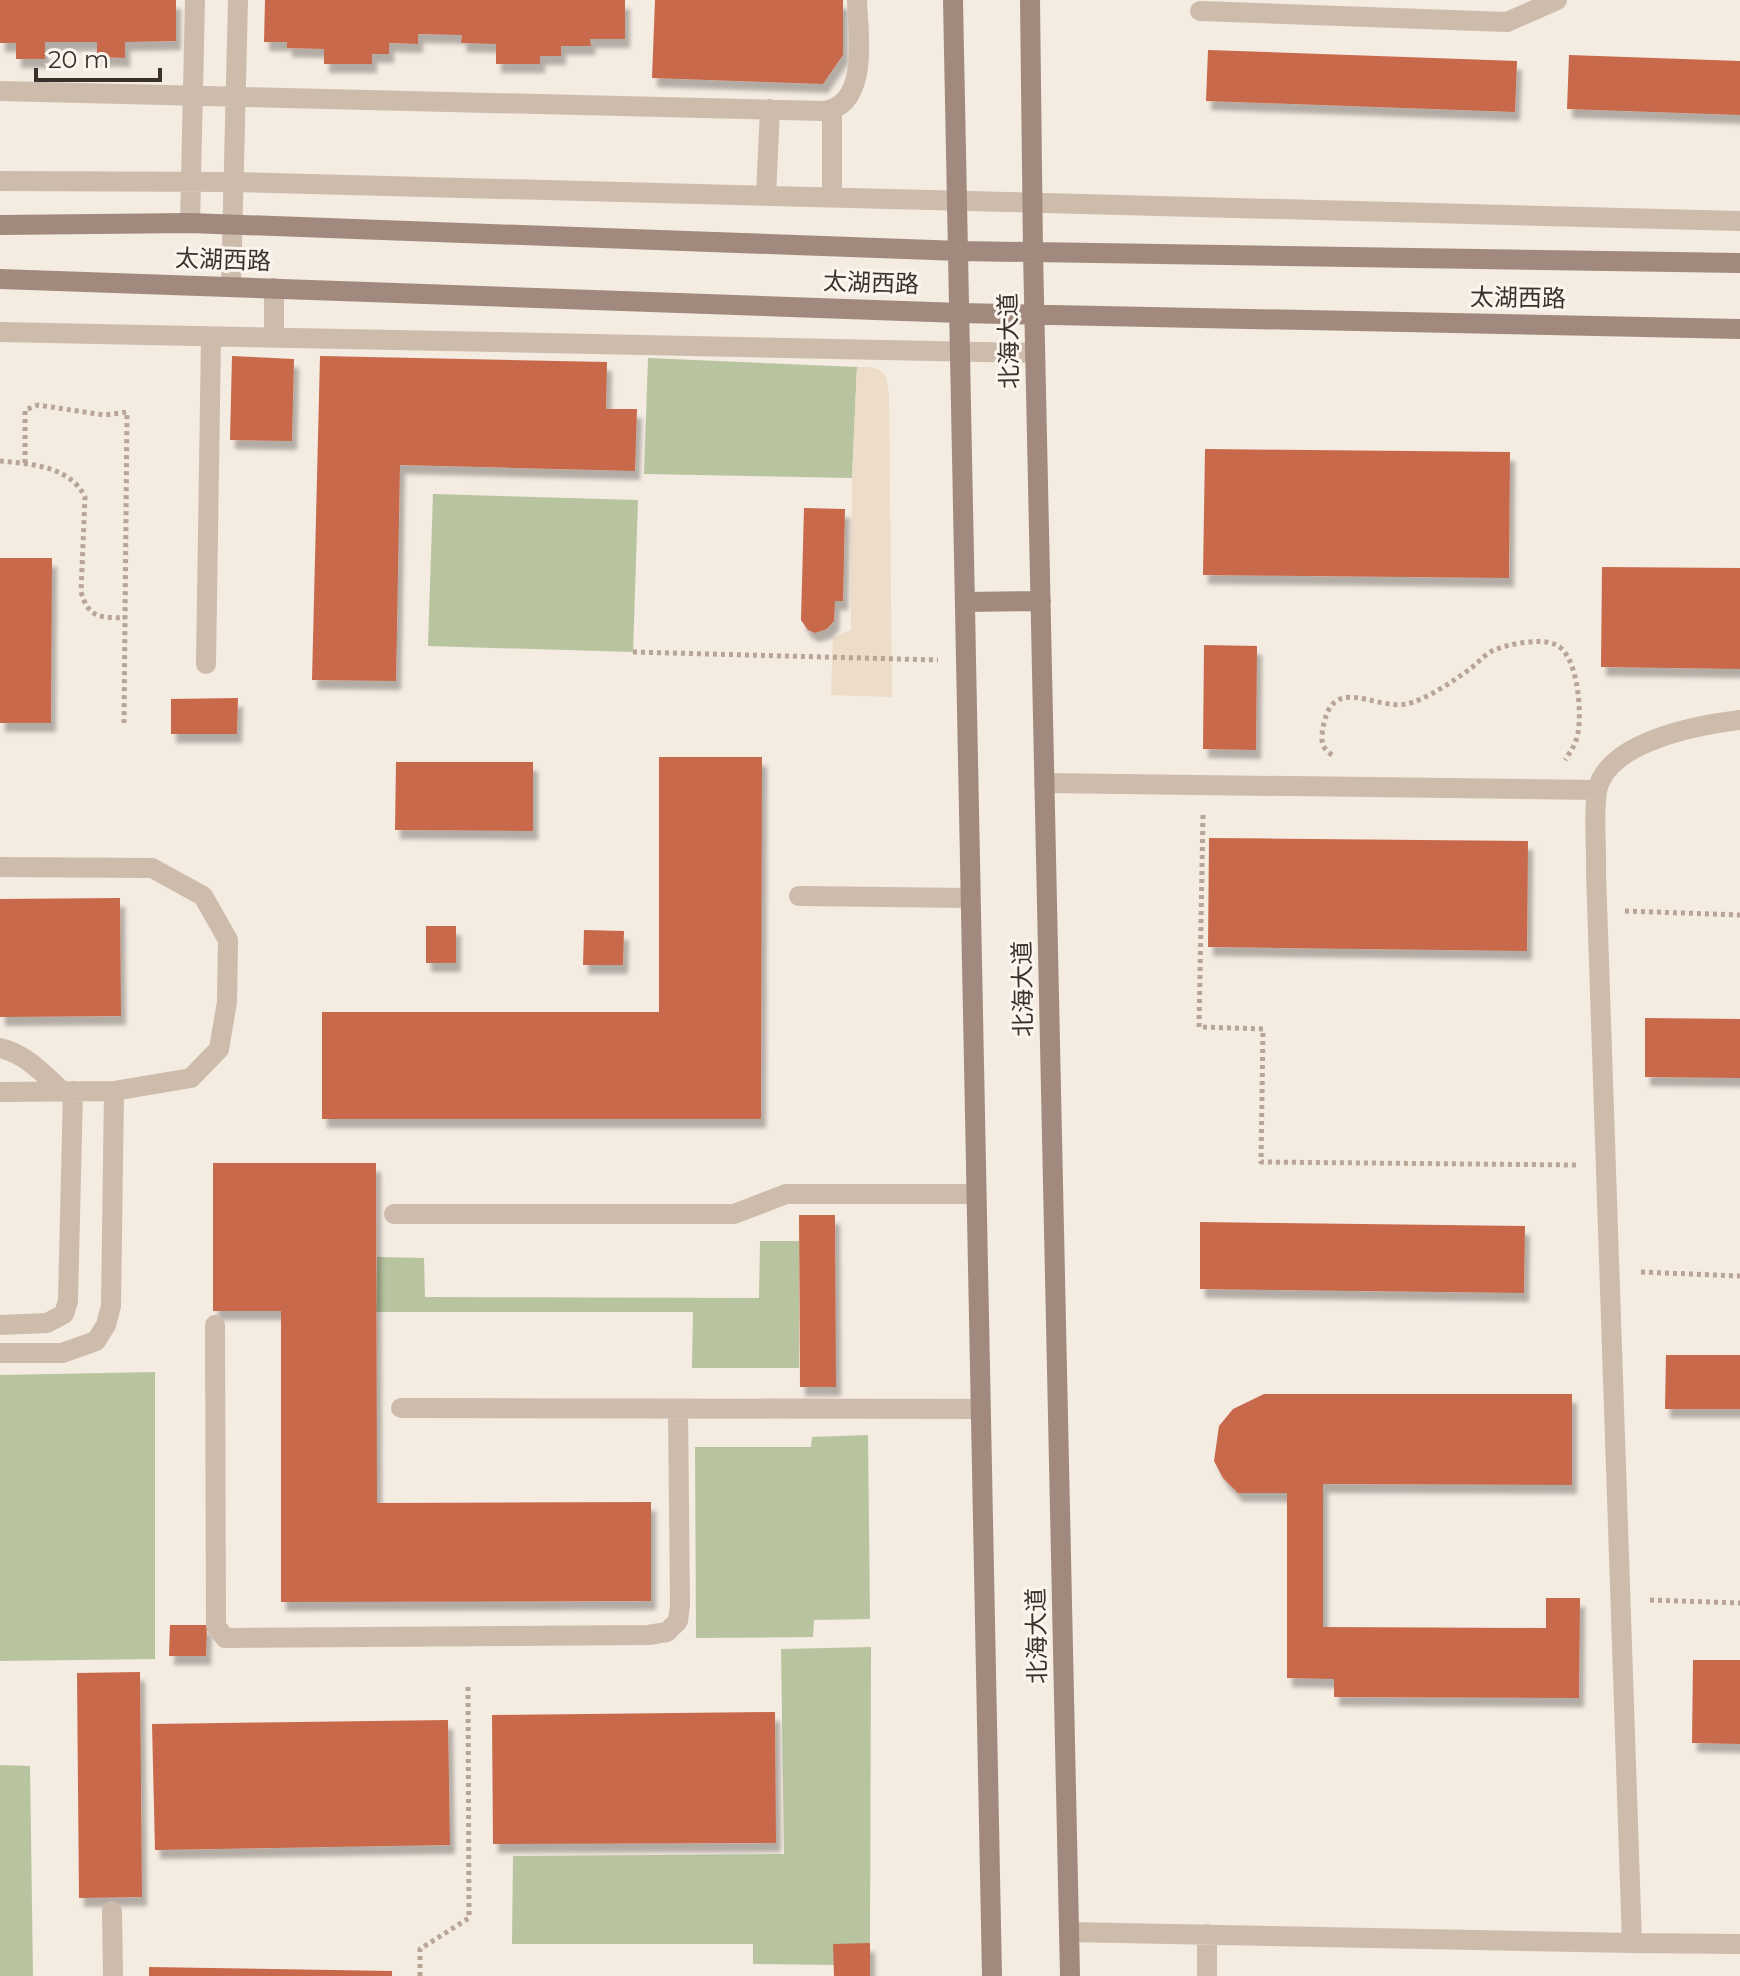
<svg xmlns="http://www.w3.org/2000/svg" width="1740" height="1976" font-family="Montserrat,'Noto Sans SC',sans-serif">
<defs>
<filter id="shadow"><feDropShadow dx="5" dy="9" stdDeviation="2" flood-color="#0004"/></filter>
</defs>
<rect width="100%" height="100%" fill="#f4ebe1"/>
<path fill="#b8c4a0" d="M648,358L857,367L852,478L644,474Z
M433,494L638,500L633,652L428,646Z
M760,1241H799V1368H692L693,1312H376L377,1257L424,1258L425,1297L759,1298Z
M155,1372V1659L0,1661V1375Z
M868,1435L870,1619L814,1620L813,1637L696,1638L695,1447H811L812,1437Z
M871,1647L870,1943L834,1965L753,1964V1944H512L513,1856L784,1854L781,1649Z
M0,1765L30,1766L33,1976H0Z"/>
<path fill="#ecdcc8" d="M857,367H872L881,371L886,376L889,395L892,697L831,695L833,638L851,630L852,478Z"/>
<path fill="#c8694b" filter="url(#shadow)" d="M0,0H176V41L125,42V58L97,57V42H45V59H16V43H0Z
M265,0H625V39H590L591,46H561V56H540V64H496V44L461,43L462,35L418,34V44L389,43V54H372V64H324V49L287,48V42H264Z
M655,0H843V55L823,84L652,78Z
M1208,50L1517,61L1515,112L1206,101Z
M1569,55L1740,61V115L1567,109Z
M232,356L294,359L292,441L230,440Z
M320,356L607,362L606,409H637L635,471L400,465L396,681L312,680Z
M1205,449L1510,452L1509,578L1203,575Z
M804,508L845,509L843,601H835L834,621L827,629L815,633L808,630L801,620Z
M0,558H52L51,723H0Z
M1602,567L1740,568V669L1601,667Z
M1204,645L1257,646L1256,750L1203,749Z
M238,698L237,734H171V699Z
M659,757H762L761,1119H322V1012H659Z
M396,762H533V831L395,830Z
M1209,838L1528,841L1527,951L1208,947Z
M120,898L121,1016L0,1017V899Z
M426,926H456V963H426Z
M584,930L624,931L623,965H583Z
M1645,1018L1740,1019V1078L1645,1077Z
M213,1163H376L377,1503L651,1502V1601L281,1602V1311H213Z
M799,1215H835L836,1387H800Z
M1200,1222L1525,1226L1524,1293L1200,1289Z
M1666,1355H1740V1409H1665Z
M1264,1394H1572V1485L1323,1484V1627L1546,1628V1598H1580L1579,1698L1334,1697V1679L1287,1678V1493H1238L1223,1478L1214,1461L1219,1426L1233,1409Z
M170,1625H207L206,1656H169Z
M1693,1660H1740V1744L1692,1743Z
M140,1672L142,1897L79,1898L77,1673Z
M775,1712L776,1843L493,1844L492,1715Z
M448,1720L450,1845L155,1850L152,1724Z
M870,1943V1976H834L833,1944Z
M149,1967L392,1971V1976H149Z"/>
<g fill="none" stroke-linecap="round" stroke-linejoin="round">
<path stroke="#b9a596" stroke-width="5" stroke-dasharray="4 4" stroke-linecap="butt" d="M0,461C31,464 70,466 85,497L81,592C89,619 100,617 125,618
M25,463V410L38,405L104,415L127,412L124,723
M633,652L938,660
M1332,755C1325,750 1321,745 1322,735C1329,670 1372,710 1406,704C1424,701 1455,680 1470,669C1478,663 1485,654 1494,650C1509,644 1539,638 1554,644C1578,652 1582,712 1578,733C1576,744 1571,751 1565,760
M1203,815L1199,1027L1263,1029L1261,1162L1577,1165
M1625,911L1740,915
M1641,1272L1740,1276
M1650,1600L1740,1603
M420,1976V1949L469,1918L468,1686"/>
<path stroke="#cdbbac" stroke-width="20" d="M1200,11L1507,22L1557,0
M0,91L824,111C870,105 858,33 857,0
M0,181L233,182L1740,221
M766,196L770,109
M832,197V110
M190,223L195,0
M231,287L238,0
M0,332L1035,353
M274,337V288
M206,664L211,337
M1740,720C1699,725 1607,741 1597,791C1593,817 1597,847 1596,873L1632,1943L1740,1944
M1044,783L1597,790
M0,867L152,868L203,896L228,940L227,1002L219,1049L191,1078L114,1091L0,1092
M799,896L970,898
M0,1048C26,1054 44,1074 63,1092
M394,1214H734L786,1194H976
M0,1325L47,1323L64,1314L68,1301L73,1091
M215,1325L216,1626L225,1638L648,1635L667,1632L678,1621L680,1605L678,1409
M0,1353H62L96,1341L106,1325L111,1306L114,1091
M401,1408L980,1409
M112,1911L113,1976
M1069,1932L1632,1943
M1207,1934V1976"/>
<path stroke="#a18a7d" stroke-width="20" d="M953,0L992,1976
M1030,0L1033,251L1070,1976
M0,225L190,223L960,251L1740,263
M0,279L960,313L1740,329
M966,602L1041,601"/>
</g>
<g text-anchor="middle" stroke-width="6" stroke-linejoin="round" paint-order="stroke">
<g font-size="24" fill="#3b302b" stroke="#fbf5ee">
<text transform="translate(223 260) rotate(2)" y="8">太湖西路</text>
<text transform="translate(871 283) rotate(2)" y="8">太湖西路</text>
<text transform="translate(1518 298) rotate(1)" y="8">太湖西路</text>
<text transform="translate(1009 341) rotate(-91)" y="8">北海大道</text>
<text transform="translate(1023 989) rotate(-91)" y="8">北海大道</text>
<text transform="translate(1037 1636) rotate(-91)" y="8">北海大道</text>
</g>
</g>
<path d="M36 68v12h124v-12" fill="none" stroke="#3b302b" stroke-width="4"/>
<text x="48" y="68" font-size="24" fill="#3b302b" stroke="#fbf5ee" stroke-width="6" paint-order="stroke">20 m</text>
</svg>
